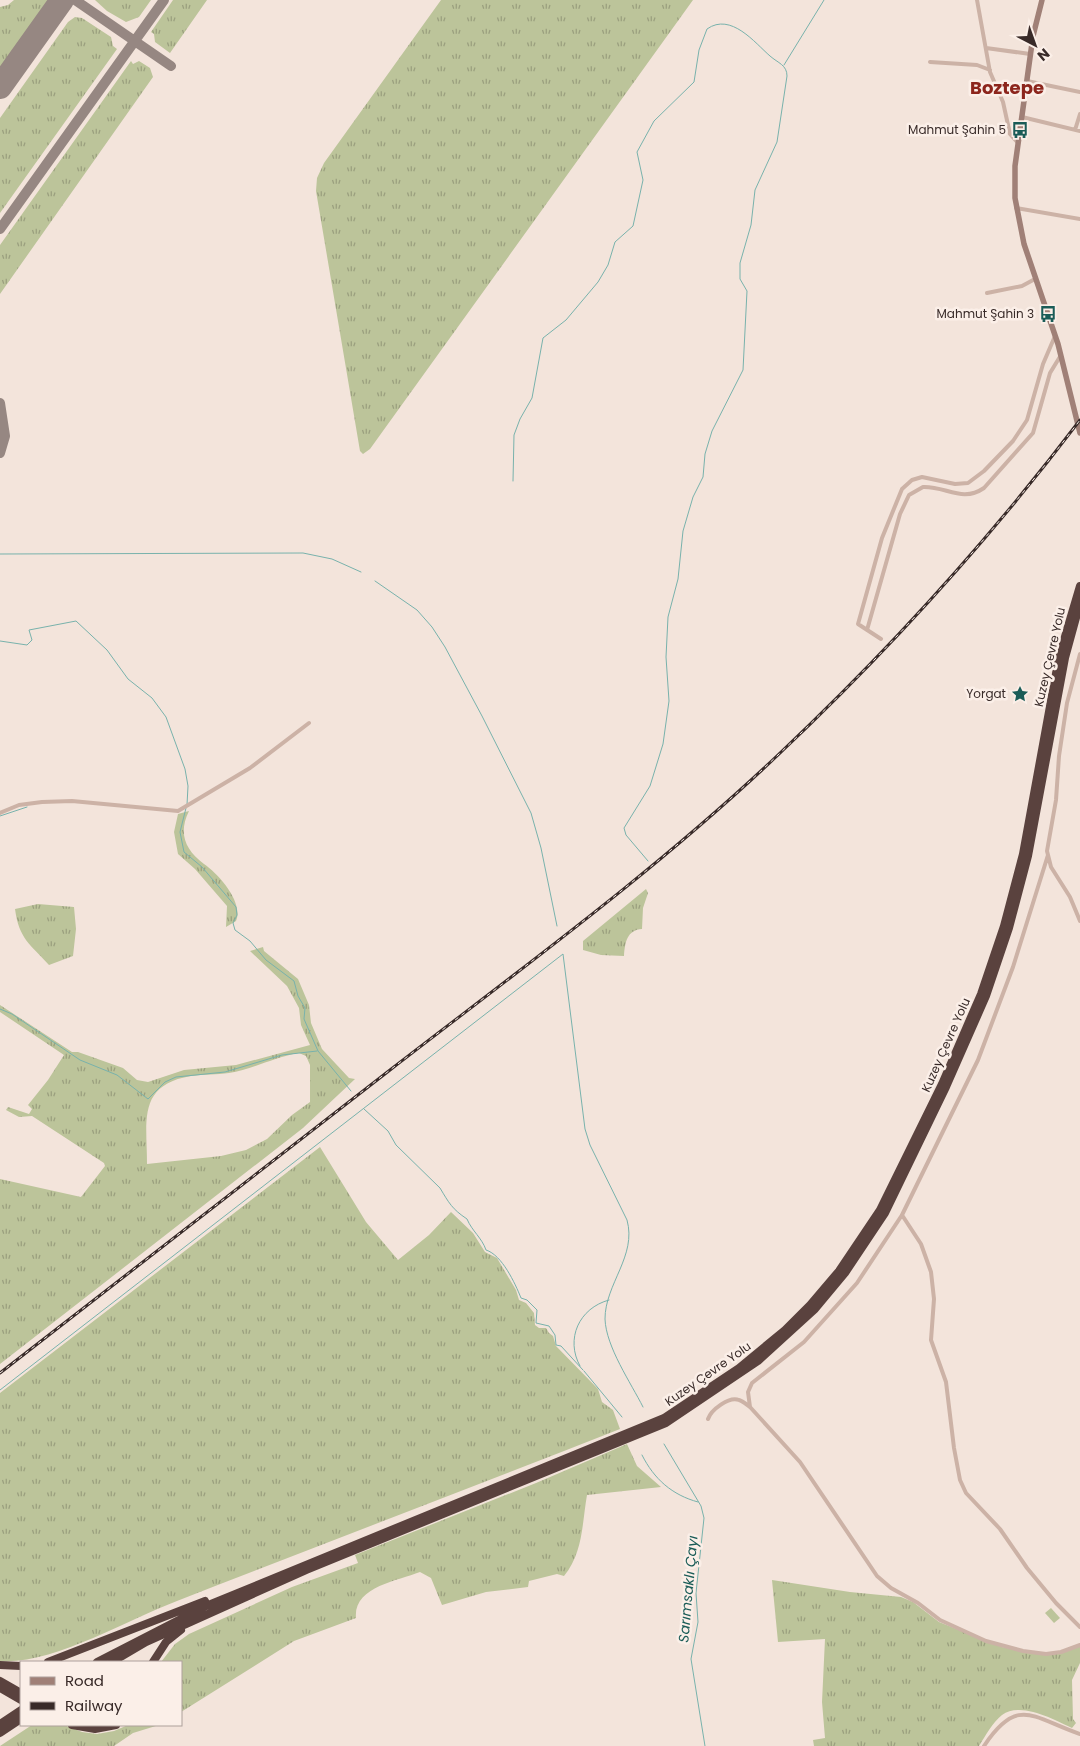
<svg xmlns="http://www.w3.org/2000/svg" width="1080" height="1746" font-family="Poppins,sans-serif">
<defs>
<pattern id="grass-tufts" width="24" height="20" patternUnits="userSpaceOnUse" patternTransform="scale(1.25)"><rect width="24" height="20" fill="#bcc49a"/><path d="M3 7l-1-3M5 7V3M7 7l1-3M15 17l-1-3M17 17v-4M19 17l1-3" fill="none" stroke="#9a9f7e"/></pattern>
</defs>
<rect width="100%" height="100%" fill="#f3e4db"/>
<path fill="url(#grass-tufts)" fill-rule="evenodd" d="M14,0H49L0,70V7L8,5Z
M95,0H151L139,17L126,22L107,11Z
M173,0H207L170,53L155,42L154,34L151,32Z
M441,0H693L370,449L363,454L360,451L316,191L317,178L324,163Z
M75,17L82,18L111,37L113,46L117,49L0,213V118L68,22Z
M131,61L133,64L139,61L150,68L153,77L0,294V245Z
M189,811C178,833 185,850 204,864C219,874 244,903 236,921L226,927L227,906L195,869L178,854L174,832L178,814Z
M646,889L648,893L643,908L642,929C627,930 625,942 624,956L601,955L583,950V941Z
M38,904L74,907L76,929L73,956L49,965C30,944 19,939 15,909Z
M263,947L264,951L298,979L309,1005L311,1023L322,1049L349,1078L355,1079L303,1128L0,1364V1179L81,1197L105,1166L104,1163L32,1116L19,1117L6,1110L8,1107L29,1114L32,1109L28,1105L48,1080L64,1055L0,1012V1005L72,1052H78L123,1068L137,1080L148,1082L184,1070L236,1065L310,1045L301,1025L299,1008L287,986L250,951ZM299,1053L306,1056L310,1065V1102L292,1115L267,1139L246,1150L221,1156L147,1164C147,1121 137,1085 191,1076C204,1074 217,1075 229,1073C253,1069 275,1057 299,1053Z
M320,1147L366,1222L398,1260L429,1235L451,1212L473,1233L485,1252L497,1258L516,1290L519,1300L526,1303L534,1313L535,1325L539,1328H546L549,1333L553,1336L556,1346L598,1389L602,1402L613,1410L620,1429C473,1487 325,1543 177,1601C127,1620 52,1665 0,1661V1393Z
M627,1444L637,1466L661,1487L587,1495C582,1524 583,1553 564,1576L557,1574L529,1581L528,1587L486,1592L442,1605L431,1578L420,1572C397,1581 353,1587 356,1618L294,1641L181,1712V1662H161L175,1644L189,1634L292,1587L358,1563L355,1555L536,1483Z
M772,1580L850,1592L901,1597L913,1602L939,1622L1002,1647L1050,1655L1080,1646V1663L1072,1680L1073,1719L1076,1723L1072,1728C1055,1720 1021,1701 1002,1715C992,1723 986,1735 979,1746H814L813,1740L825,1738L822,1702L825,1639L778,1642Z
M32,1725H64L82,1732L97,1734L114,1731L128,1725H159L133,1733L114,1746H0Z"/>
<path fill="#bcc49a" d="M1051,1608L1060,1618L1054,1623L1045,1613Z"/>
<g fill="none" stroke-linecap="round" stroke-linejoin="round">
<path stroke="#78b2ac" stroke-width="1" d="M784,65L824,0
M513,481L514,435L520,419L532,398L543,338L566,320L598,282L608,265L615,242L633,226L643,180L637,152L654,121L694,82L699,50L707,29C731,12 755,43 770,56C778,63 787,65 787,76L777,142L755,190L751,225L740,263V279L747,291L743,370L712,431L705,454L703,477L693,497L683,531L678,579L668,617L666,657L669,701L663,744L650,786L624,828L626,835L648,861
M0,554L303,553L332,559L361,572
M375,581L417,610L432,627L445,647L482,716L531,813L541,848L557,926
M0,641L27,645L32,640L29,630L76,621L107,650L128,679L152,698L166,717L185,769L188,786L187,805
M186,808L180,832L184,852L202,867L236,907L237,915L233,923L235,930L250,941L266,960L294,981L298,996L305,1008L304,1019L318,1051L351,1091
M0,816L27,807
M0,1009L12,1014L80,1060L117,1075L148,1099L165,1082L176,1077L225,1072L282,1055L317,1051
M364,1109L388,1131L396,1145L440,1188C449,1203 452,1209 467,1219C472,1231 482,1238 486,1250C502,1255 515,1283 521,1298L527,1300L537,1310L536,1323L549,1326L555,1335L556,1345L561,1346L583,1370
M580,1366C565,1339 579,1308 609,1300
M584,1371L622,1417
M0,1390L563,954L585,1129L590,1145L627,1220C637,1256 605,1284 605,1319C606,1347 631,1383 643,1407
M664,1444L701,1506L704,1518L696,1593L698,1622L691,1659L705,1746
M642,1455C654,1479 672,1495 698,1502"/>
<path stroke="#968782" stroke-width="10" d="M75,0L171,66
M0,229L164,0
M0,403L5,436L0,453"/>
<path stroke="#968782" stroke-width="24" d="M0,87L62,0"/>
<path stroke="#ccb2a6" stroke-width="4" d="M977,0L990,72L1003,102L1010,134L1018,143
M986,48L1030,54
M930,62L977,65L990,70
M1027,81L1080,92
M1022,117L1080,131
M1075,130L1080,114
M1016,208L1080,219
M987,293L1022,286L1035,279
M867,630L900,514L909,495L923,487C946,486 962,503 984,488L1033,433L1050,373L1061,355
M881,639L858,624L882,538L902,489L912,480L922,477L955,484L968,483L984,471L1013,441L1027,420L1043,364L1055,336
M1080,654L1067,703L1059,756L1056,800L1047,851L1051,867L1070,897L1080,921
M0,813L19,805L42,802L72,801L178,811L250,768L309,723
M902,1215L921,1244L931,1272L934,1299L931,1340L946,1382L954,1448L960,1480L966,1493L1000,1529L1027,1568L1056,1603L1080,1627
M750,1407L748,1392L752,1383L804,1342L857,1283L902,1215L978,1060L1013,967L1048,855
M708,1419C711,1410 729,1396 739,1400C743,1401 747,1405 750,1407L800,1462L877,1576L891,1588L918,1603L940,1620L986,1641L1023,1651L1046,1654L1061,1652L1080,1645
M984,1746C1018,1695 1033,1718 1080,1734"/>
<path stroke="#a08077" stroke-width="5.5" d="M1042,0L1033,36L1015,166V198L1024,244L1058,344L1080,433"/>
<path stroke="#5a423e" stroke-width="8" d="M48,1662L205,1601
M97,1662L206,1606L664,1418L739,1368L785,1330L810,1305L839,1271L880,1210L942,1084L981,994L1004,926L1023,854L1059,657L1080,586
M112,1662L146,1642L306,1570L666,1423L758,1361L815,1309L845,1273L885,1213L946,1087L986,996L1009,928L1028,856L1065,658L1080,603
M153,1662L166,1642L181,1630
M0,1665L21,1666
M0,1681L21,1693
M0,1688L21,1700
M0,1724L21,1710
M72,1725L95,1729L116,1725
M0,1733L21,1719"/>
<g stroke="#382a28" stroke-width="3">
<path id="rail" d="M0,1373C130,1272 260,1171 390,1070C522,968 658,869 779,754C888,651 989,540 1080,420"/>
</g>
<use href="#rail" stroke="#fbefe8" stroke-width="1" stroke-dasharray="4" stroke-linecap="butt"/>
</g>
<defs>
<g id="bus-bare" transform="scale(1.35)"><path d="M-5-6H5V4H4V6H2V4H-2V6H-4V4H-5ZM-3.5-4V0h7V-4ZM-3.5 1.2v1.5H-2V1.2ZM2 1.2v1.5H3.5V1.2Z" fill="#1a5c57" stroke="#fbefe8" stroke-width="2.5" paint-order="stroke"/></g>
<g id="sight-bare" transform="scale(1.35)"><path d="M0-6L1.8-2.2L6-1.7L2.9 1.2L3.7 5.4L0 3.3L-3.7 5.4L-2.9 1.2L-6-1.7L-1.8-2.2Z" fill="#1a5c57" stroke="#fbefe8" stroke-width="2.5" paint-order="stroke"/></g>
</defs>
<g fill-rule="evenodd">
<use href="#bus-bare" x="1020" y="130"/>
<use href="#bus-bare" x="1048" y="314"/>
<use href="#sight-bare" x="1020" y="694"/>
</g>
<g text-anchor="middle" stroke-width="5" stroke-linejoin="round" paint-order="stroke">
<g font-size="12" fill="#382a28" stroke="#fbefe8" text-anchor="end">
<text x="1006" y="134">Mahmut Şahin 5</text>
<text x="1034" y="318">Mahmut Şahin 3</text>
<text x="1006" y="698">Yorgat</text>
</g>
<g font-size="12" fill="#382a28" stroke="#fbefe8">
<text transform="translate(1050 657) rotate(-77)" y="4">Kuzey Çevre Yolu</text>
<text transform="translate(946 1045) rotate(-66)" y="4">Kuzey Çevre Yolu</text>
<text transform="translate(708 1374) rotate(-35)" y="4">Kuzey Çevre Yolu</text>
</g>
<g font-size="14" font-style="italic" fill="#1a5c57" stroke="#fbefe8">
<text transform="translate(688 1589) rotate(-85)" y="5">Sarımsaklı Çayı</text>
</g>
<g font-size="18" font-weight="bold" fill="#8c251c" stroke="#fbefe8">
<text x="1007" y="94">Boztepe</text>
</g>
</g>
<rect x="20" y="1661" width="162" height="65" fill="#fbefe8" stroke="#ada09b"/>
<rect x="30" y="1677" width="25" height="8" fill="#a08077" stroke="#ada09b"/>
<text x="65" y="1686" font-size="15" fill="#382a28">Road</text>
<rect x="30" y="1702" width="25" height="8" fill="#382a28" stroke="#ada09b"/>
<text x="65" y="1711" font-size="15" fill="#382a28">Railway</text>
<g transform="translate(1035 45) rotate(139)" stroke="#fbefe8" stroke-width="4" paint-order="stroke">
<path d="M0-4L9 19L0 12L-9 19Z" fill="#382a28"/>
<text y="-8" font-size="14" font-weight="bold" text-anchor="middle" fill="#382a28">N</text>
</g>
</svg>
